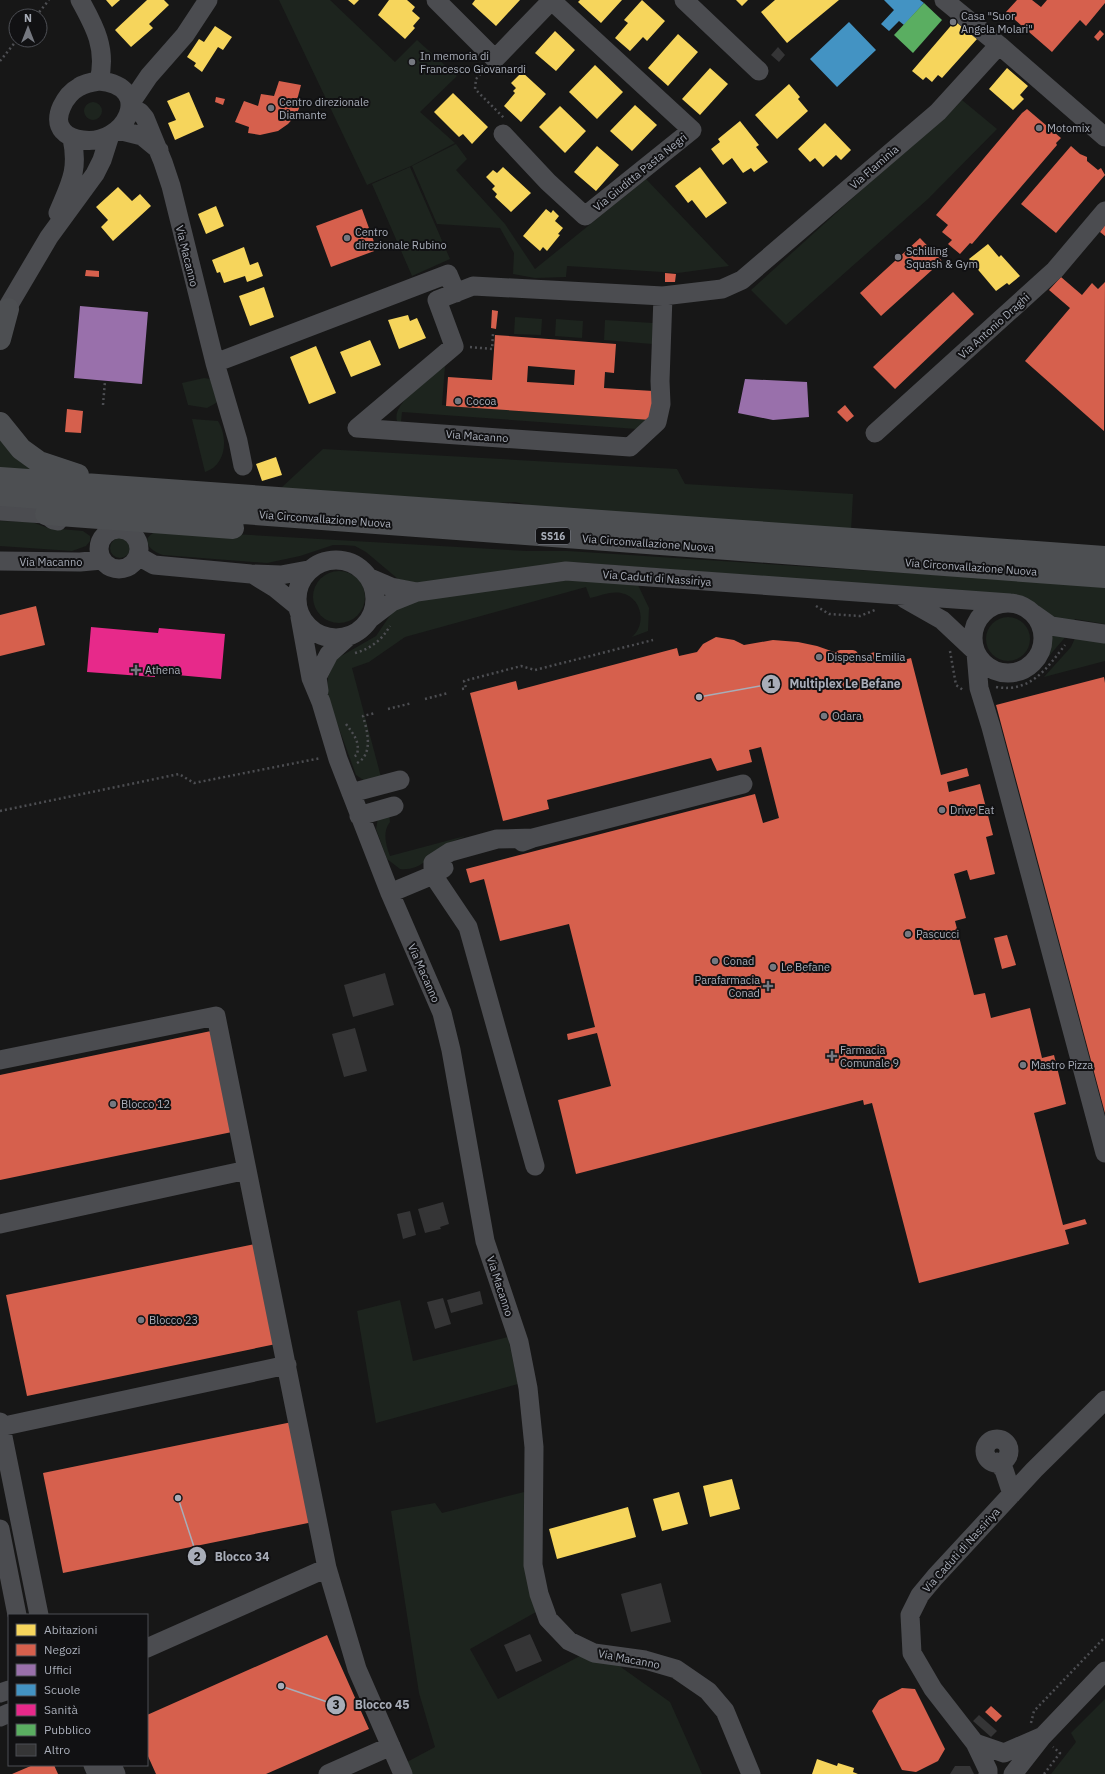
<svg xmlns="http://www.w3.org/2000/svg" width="1105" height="1774" font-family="'IBM Plex Sans',sans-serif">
<rect width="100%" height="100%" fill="#171717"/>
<path fill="#1d241e" d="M279,0H330L395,62L417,40L457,76L420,112L455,143L411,166L367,185Z
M962,100L997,129L928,199L786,325L751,290L909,147L948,115Z
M84 111a9 9 0 1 1 18 0a9 9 0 1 1-18 0Z
M456,144L467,159L456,170L505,224L535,269L646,179L729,266L678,273L567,266L566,277L535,278L513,274L514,253L500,228L437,224L412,166Z
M410,167L450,259L412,276L372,184Z
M515,317L542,319L541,335L514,334Z
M556,319L583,321L582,338L555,336Z
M605,320L653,323L652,344L604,340Z
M445,366L442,405L651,420L637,429L402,412L401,422L397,421C391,403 432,376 445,366Z
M204,378L210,379L217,401L216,403L207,408L188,405L182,383Z
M192,419L218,421C228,437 227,465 205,472Z
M0,438L38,471L0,468Z
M323,449L677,469L685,484L853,494L851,531L547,509L515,502L498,503L281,488Z
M0,521L32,522L48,528L83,531L90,536V541L86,546L72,551L0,546Z
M163,530L527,551H568L1105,586V624L1075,619L1073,623L1051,616L1022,600L1004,595L574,562L417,583L398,579L366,552L355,546L343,545H333L300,556L267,563L163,555C144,549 140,534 163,530Z
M110 548a10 10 0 1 1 20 0a10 10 0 1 1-20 0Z
M313 597a26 26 0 1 1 52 0a26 26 0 1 1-52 0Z
M578,579L637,583L649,608L648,631L632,637C647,624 642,597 621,593C611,591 600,596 590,598L586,587L405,637L369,662L352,668L381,777L365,781L356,775L329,701L327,688L328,677L336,659L376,636L393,611L406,601Z
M986 639a22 22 0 1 1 44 0a22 22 0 1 1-44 0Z
M1049,632L1068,634L1042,664L1049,646Z
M1076,636L1105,641V661L1044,677L1071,647Z
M389,814L390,822C382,832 386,845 390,856L465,836C457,840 449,842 442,848C429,858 419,871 400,869L387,859L376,829L378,818Z
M400,1300L413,1361L508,1337L518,1384L376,1423L357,1311Z
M524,1492V1566L536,1612L470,1649L498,1699L580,1656L618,1665L670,1702L702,1774H412L407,1762L435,1747L419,1693L391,1511L435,1503L442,1513Z
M1105,1699V1774H1051L1076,1742L1071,1733Z"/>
<path fill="#f6d55c" d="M106,0H120L112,7Z
M147,0H164L169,5L149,24L153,28L131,47L115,30Z
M348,0H359L354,5Z
M389,0H407L415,7L412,11L420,18L413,26L415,28L405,39L378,15Z
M475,0H520L496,26L472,4Z
M580,0H622L601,23L578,2Z
M642,0L665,21L647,41L643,37L630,51L615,38L628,23L624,20Z
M736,0H748L742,6Z
M775,0H839L787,43L761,12Z
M955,21L977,39L942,78L938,75L932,82L926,77L923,80L912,71Z
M215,26L232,37L223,50L218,47L202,72L194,66L196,63L187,57L199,39L204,42Z
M555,31L575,50L556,71L535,53Z
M678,34L698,52L668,86L648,68Z
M595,65L623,92L597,119L569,92Z
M710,68L728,84L700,115L682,99Z
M1007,68L1028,86L1020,95L1024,99L1013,110L989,89Z
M522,72L546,94L521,122L504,106L515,93L513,91L516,88L511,83Z
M789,84L800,97L798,99L808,111L777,139L755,115Z
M189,92L204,127L175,140L168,123L176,120L167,101Z
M453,93L488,127L472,144L463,134L459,137L434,112Z
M635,105L657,125L632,151L610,131Z
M560,106L586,131L565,153L539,127Z
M740,121L759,145L756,147L768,162L754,172L751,168L743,173L732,158L723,165L711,149L720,142L718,139Z
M825,123L851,150L841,160L836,155L823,167L815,158L810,162L798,149Z
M597,146L619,165L596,191L574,172Z
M503,167L531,193L511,212L495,197L497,194L492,189L495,186L486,177L493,170L497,173Z
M700,167L727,203L706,218L692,200L688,203L675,186Z
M118,187L132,201L140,194L151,206L113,241L101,227L108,220L96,207Z
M216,206L224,226L206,234L198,214Z
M546,209L551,213L553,210L559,216L555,221L563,228L558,234L560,235L547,251L543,247L540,251L523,236Z
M988,244L999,257L1001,255L1020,276L1009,285L1007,283L996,291L969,259Z
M244,247L250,265L258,262L263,276L247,282L245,276L224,283L220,272L217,273L212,260Z
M264,287L274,317L250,326L239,296Z
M408,315L410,321L417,318L426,338L399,349L388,320Z
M370,340L381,365L351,377L340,352Z
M316,346L336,393L309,404L290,357Z
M276,457L282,475L262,481L256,464Z
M732,1479L740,1509L710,1517L703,1486Z
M679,1492L688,1524L662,1531L653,1499Z
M628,1507L636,1537L557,1559L549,1529Z
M817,1759L837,1766L838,1763L854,1768L853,1772L858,1774H812Z"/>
<path fill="#d6604d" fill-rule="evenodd" d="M1017,0H1032L1041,7L1047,0H1105V3L1086,26L1080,20L1052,52L1006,12Z
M1100,30L1104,34L1098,41L1094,37Z
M279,81L301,85L296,104H301L296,115L288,124L278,131L260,135L248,133L249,127L235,122L244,101L258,106L261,94L274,96Z
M216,97L225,99L223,105L215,102Z
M1027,109L1061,138L1056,143L1057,145L972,244L970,243L960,254L948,244L952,240L942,232L948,225L936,215L1022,113Z
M1071,146L1080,154L1087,157V161L1098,170L1101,168L1105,175L1056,233L1021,204Z
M362,209L377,250L331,267L316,226Z
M1105,225V236L1100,232Z
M920,238L942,261L881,316L860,293Z
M86,270L99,271V277L85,276Z
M665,273L676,274L675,282H665Z
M1061,277L1082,295L1092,283L1098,289L1105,282L1104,431L1025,361L1070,308L1049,290Z
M953,292L974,314L895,389L873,367Z
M492,310L498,311L496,329L491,328Z
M495,335L616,344L614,373L605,372L604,388L653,391L651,420L446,406L448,377L492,380ZM528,366L575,370L574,385L527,382Z
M845,405L854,416L847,422L837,412Z
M67,409L83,411L81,433L65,432Z
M36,606L45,645L0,656V615Z
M716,637L734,640L744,645L773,640L798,642L817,646L834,652L840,650H853L856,651L860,656L875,652L878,662L892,658L893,663L911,658L941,775L967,768L969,776L947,782L949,792L980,784L993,835L986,837L995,874L970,880L967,870L954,874L966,918L955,921L974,995L985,993L991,1018L1030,1008L1042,1058L1054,1055L1066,1104L1034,1113L1063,1225L1085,1219L1087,1224L1065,1230L1069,1244L919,1283L872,1103L864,1105L863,1100L576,1174L558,1100L611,1086L597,1033L568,1040L567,1034L595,1027L569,924L500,941L484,879L470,883L466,869L755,794L763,823L779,818L761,747L749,750L752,762L717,771L711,758L547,800L549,809L503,821L470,693L516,681L518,690L677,648L679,656L697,652L703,644Z
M1104,677L1105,683V1113L996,705Z
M1007,935L1016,965L1002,969L994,938Z
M211,1031L232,1132L0,1180V1075Z
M255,1244L276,1344L27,1396L6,1295Z
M292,1422L313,1522L63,1573L43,1473Z
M327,1635L369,1729L266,1774H156L147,1754V1715Z
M902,1688L915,1689L945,1749L938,1761L916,1772L902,1770L872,1711L879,1700Z
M991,1706L1002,1716L996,1722L985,1712Z
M33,1765H54L58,1774H12Z"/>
<path fill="#9970ab" d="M80,306L148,312L142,384L74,378Z
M745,379L807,382L809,417L773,420L738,413Z"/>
<path fill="#4393c3" d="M884,0H920L924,3L904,25L899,21L889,31L881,24L894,10Z
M849,22L876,50L837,87L810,59Z"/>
<path fill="#e7298a" d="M91,627L158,633L159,628L225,634L221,679L155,673V677L87,672Z"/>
<path fill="#5aae61" d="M924,3L942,20L913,53L894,35Z"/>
<path fill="#353536" d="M778,47L785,55L779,62L771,55Z
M385,973L394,1005L353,1017L344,985Z
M355,1028L367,1071L344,1077L332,1034Z
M443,1202L449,1224L440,1227L441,1229L425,1233L418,1209Z
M410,1211L416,1235L403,1239L397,1214Z
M480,1291L483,1304L451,1313L447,1300Z
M443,1298L451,1324L435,1329L427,1302Z
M661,1583L671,1622L631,1632L621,1594Z
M530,1634L542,1661L516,1672L504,1645Z
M979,1715L997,1731L991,1737L973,1721Z
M955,1766H970L974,1774H950Z"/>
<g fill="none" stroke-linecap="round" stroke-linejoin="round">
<path stroke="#4d4e52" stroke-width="2.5" stroke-dasharray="2 3" stroke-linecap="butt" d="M36,16L49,0
M0,61L17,40
M484,70L476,79L475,89L504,118
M470,347L492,349L493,334
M103,405L105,381
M816,606L829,614L860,616L875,610
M950,651L956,685L963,690
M355,653C370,649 382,640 390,626
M996,687C1031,693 1047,668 1065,645
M462,689L466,688L464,681L521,666L535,670L653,640
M425,699L448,693
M388,709L412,703
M346,724C354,735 360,741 357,755L353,757
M357,763C374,754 367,730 363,716L375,713
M0,811L179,774L194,783L321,758
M1031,1723L1034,1711L1105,1637
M1044,1774L1060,1753L1053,1747"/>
<path stroke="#4b4c50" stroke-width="19" d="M80,0C95,27 107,49 99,81
M436,0L495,59L552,0
M684,0L759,71
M944,0L999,45L1105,137
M99,81C156,86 125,147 82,140C75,139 68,137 63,131C51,118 66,94 79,87C85,83 92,82 99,81Z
M130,104L149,76L185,35L208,0
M130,108L140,112L145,118L163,162L171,186L215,363L238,441L243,466
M118,130L142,136L159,150
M503,134L548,182L585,216L692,130L552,1
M58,213C70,184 79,171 72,138
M663,296L660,381L661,404L657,422L630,447L357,428L454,346L437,300L473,286L663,296L722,289L742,280L938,112L999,45
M0,320L49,237L95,174L102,160L110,135
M215,363L448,274L456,293
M875,433L1055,270L1105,211
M0,511L45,514L53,520L58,521
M99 549a20 20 0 1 1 40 0a20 20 0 1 1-40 0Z
M138,556L154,565L251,574L281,575L308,570
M297 599a39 39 0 1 1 78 0a39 39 0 1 1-78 0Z
M0,561L80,562L102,560
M254,575L275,588L297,606
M370,578L391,587L417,592
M905,599L942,620L975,651
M973 638a35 35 0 1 1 70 0a35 35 0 1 1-70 0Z
M1034,614L1051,626L1105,634
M300,617L311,678L321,702L338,759L390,893L442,1013L451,1050L485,1241L519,1342L528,1388L534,1447L533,1565L539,1594L548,1619L569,1641L594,1653L645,1660L676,1669L708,1691L725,1711L751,1774
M371,618L392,602L417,592L566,571L1010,603
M976,653L979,688L991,727L1105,1153
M319,691L317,677L329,654L349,636
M351,793L400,780
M359,816L394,806
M533,838L497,839L450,852L433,863V875L468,927L535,1166
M522,842L533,838L743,784
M390,893L433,875L444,868
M0,1060L216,1016L327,1568L357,1669L403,1774
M0,1224L247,1170
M0,1422L39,1615
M0,1427L287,1365
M985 1451a12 12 0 1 1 24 0a12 12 0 1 1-24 0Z
M997,1462L1004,1470L1012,1494
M0,1529L17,1615
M147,1648L327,1568
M0,1693L9,1690
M0,1717L9,1713
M975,1743L1004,1753L1041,1737
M93,1765L97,1774
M112,1765L116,1774
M328,1774L391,1746
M988,1774V1770L975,1743L933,1689L912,1653L910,1615L920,1595L935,1577L1034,1470L1105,1400
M1013,1774L1042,1737L1105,1671"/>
<path stroke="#4d4f52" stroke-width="22" d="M0,339L8,309
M0,423L21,449L39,462L78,475
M0,478L1105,557
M0,495L1105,577
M46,514L233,528"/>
</g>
<g fill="#757880" stroke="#111113" stroke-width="1.5">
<circle cx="953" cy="22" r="4"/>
<circle cx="412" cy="62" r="4"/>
<circle cx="271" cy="108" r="4"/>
<circle cx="1039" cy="128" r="4"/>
<circle cx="347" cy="238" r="4"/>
<circle cx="898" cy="257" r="4"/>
<circle cx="458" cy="401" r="4"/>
<circle cx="819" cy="657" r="4"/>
<path d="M134 664h4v4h4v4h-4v4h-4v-4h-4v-4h4z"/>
<circle cx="824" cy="716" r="4"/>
<circle cx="942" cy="810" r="4"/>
<circle cx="908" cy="934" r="4"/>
<circle cx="715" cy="961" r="4"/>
<circle cx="773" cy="967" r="4"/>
<path d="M766 980h4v4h4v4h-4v4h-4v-4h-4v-4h4z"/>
<path d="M830 1050h4v4h4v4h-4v4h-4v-4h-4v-4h4z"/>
<circle cx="1023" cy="1065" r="4"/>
<circle cx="113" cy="1104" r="4"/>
<circle cx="141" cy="1320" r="4"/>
</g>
<g text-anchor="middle" stroke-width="4" stroke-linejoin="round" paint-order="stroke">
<rect fill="#111113" stroke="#7b7e86" stroke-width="1" x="536" y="528" width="34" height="16" rx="3"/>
<g font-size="10" font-weight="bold" fill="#a8adb8">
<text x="553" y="540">SS16</text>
</g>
<g font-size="11" fill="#a8adb8" stroke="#111113" text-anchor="start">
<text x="961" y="20">Casa "Suor<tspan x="961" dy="13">Angela Molari"</tspan></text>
<text x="420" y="60">In memoria di<tspan x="420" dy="13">Francesco Giovanardi</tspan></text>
<text x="279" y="106">Centro direzionale<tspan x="279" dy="13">Diamante</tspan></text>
<text x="1047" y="132">Motomix</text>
<text x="355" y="236">Centro<tspan x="355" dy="13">direzionale Rubino</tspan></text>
<text x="906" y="255">Schilling<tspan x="906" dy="13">Squash &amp; Gym</tspan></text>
<text x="466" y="405">Cocoa</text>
<text x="827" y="661">Dispensa Emilia</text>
<text x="145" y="674">Athena</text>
<text x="832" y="720">Odara</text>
<text x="950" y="814">Drive Eat</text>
<text x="916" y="938">Pascucci</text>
<text x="723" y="965">Conad</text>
<text x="781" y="971">Le Befane</text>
<text x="760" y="984" text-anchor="end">Parafarmacia<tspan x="760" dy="13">Conad</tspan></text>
<text x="840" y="1054">Farmacia<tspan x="840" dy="13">Comunale 9</tspan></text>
<text x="1031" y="1069">Mastro Pizza</text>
<text x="121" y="1108">Blocco 12</text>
<text x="149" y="1324">Blocco 23</text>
</g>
<g font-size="11" fill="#a8adb8" stroke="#111113">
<text transform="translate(874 167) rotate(-41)" y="4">Via Flaminia</text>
<text transform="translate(640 172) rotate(-39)" y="4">Via Giuditta Pasta Negri</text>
<text transform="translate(187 256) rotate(76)" y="4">Via Macanno</text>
<text transform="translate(994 326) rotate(-42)" y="4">Via Antonio Draghi</text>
<text transform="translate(477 436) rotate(4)" y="4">Via Macanno</text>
<text transform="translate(325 519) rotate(4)" y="4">Via Circonvallazione Nuova</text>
<text transform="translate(648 543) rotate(4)" y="4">Via Circonvallazione Nuova</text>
<text x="51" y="566">Via Macanno</text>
<text transform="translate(971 567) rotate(4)" y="4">Via Circonvallazione Nuova</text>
<text transform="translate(657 578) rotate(4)" y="4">Via Caduti di Nassiriya</text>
<text transform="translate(424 973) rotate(66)" y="4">Via Macanno</text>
<text transform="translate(500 1286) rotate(72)" y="4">Via Macanno</text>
<text transform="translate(961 1550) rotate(-48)" y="4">Via Caduti di Nassiriya</text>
<text transform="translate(629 1659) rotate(11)" y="4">Via Macanno</text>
</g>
</g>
<path fill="none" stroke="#a8adb8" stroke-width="1.5" d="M699 697L771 684M178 1498L197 1556M281 1686L336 1705"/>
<g fill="#a8adb8" stroke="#111113" stroke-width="1.5">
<circle cx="699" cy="697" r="4"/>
<circle cx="178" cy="1498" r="4"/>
<circle cx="281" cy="1686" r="4"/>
<circle cx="771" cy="684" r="10"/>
<circle cx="197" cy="1556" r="10"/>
<circle cx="336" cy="1705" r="10"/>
</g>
<g font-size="12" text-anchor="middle" font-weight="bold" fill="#111">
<text x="771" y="688">1</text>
<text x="197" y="1561">2</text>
<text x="336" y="1709">3</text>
</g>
<g font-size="12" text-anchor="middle" font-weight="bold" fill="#a8adb8" stroke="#111113" stroke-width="4" stroke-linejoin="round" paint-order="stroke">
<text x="845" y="688">Multiplex Le Befane</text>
<text x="242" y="1561">Blocco 34</text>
<text x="382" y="1709">Blocco 45</text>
</g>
<rect x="8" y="1614" width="140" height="152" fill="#111113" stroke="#4d4f55"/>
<rect x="16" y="1624" width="20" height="12" fill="#f6d55c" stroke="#4d4f55"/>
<text x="44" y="1634" font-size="12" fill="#a8adb8">Abitazioni</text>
<rect x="16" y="1644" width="20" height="12" fill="#d6604d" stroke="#4d4f55"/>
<text x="44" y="1654" font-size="12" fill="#a8adb8">Negozi</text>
<rect x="16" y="1664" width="20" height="12" fill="#9970ab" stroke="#4d4f55"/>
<text x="44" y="1674" font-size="12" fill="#a8adb8">Uffici</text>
<rect x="16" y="1684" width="20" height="12" fill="#4393c3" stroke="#4d4f55"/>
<text x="44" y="1694" font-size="12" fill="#a8adb8">Scuole</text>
<rect x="16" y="1704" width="20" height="12" fill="#e7298a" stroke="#4d4f55"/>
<text x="44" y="1714" font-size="12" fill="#a8adb8">Sanità</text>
<rect x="16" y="1724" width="20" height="12" fill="#5aae61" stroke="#4d4f55"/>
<text x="44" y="1734" font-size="12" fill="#a8adb8">Pubblico</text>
<rect x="16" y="1744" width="20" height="12" fill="#353536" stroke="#4d4f55"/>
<text x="44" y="1754" font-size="12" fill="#a8adb8">Altro</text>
<g transform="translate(28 28)"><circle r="19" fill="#111113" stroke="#4d4f55"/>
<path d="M0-3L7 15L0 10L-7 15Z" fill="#757880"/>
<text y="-6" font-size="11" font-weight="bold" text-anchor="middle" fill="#a8adb8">N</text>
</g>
</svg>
